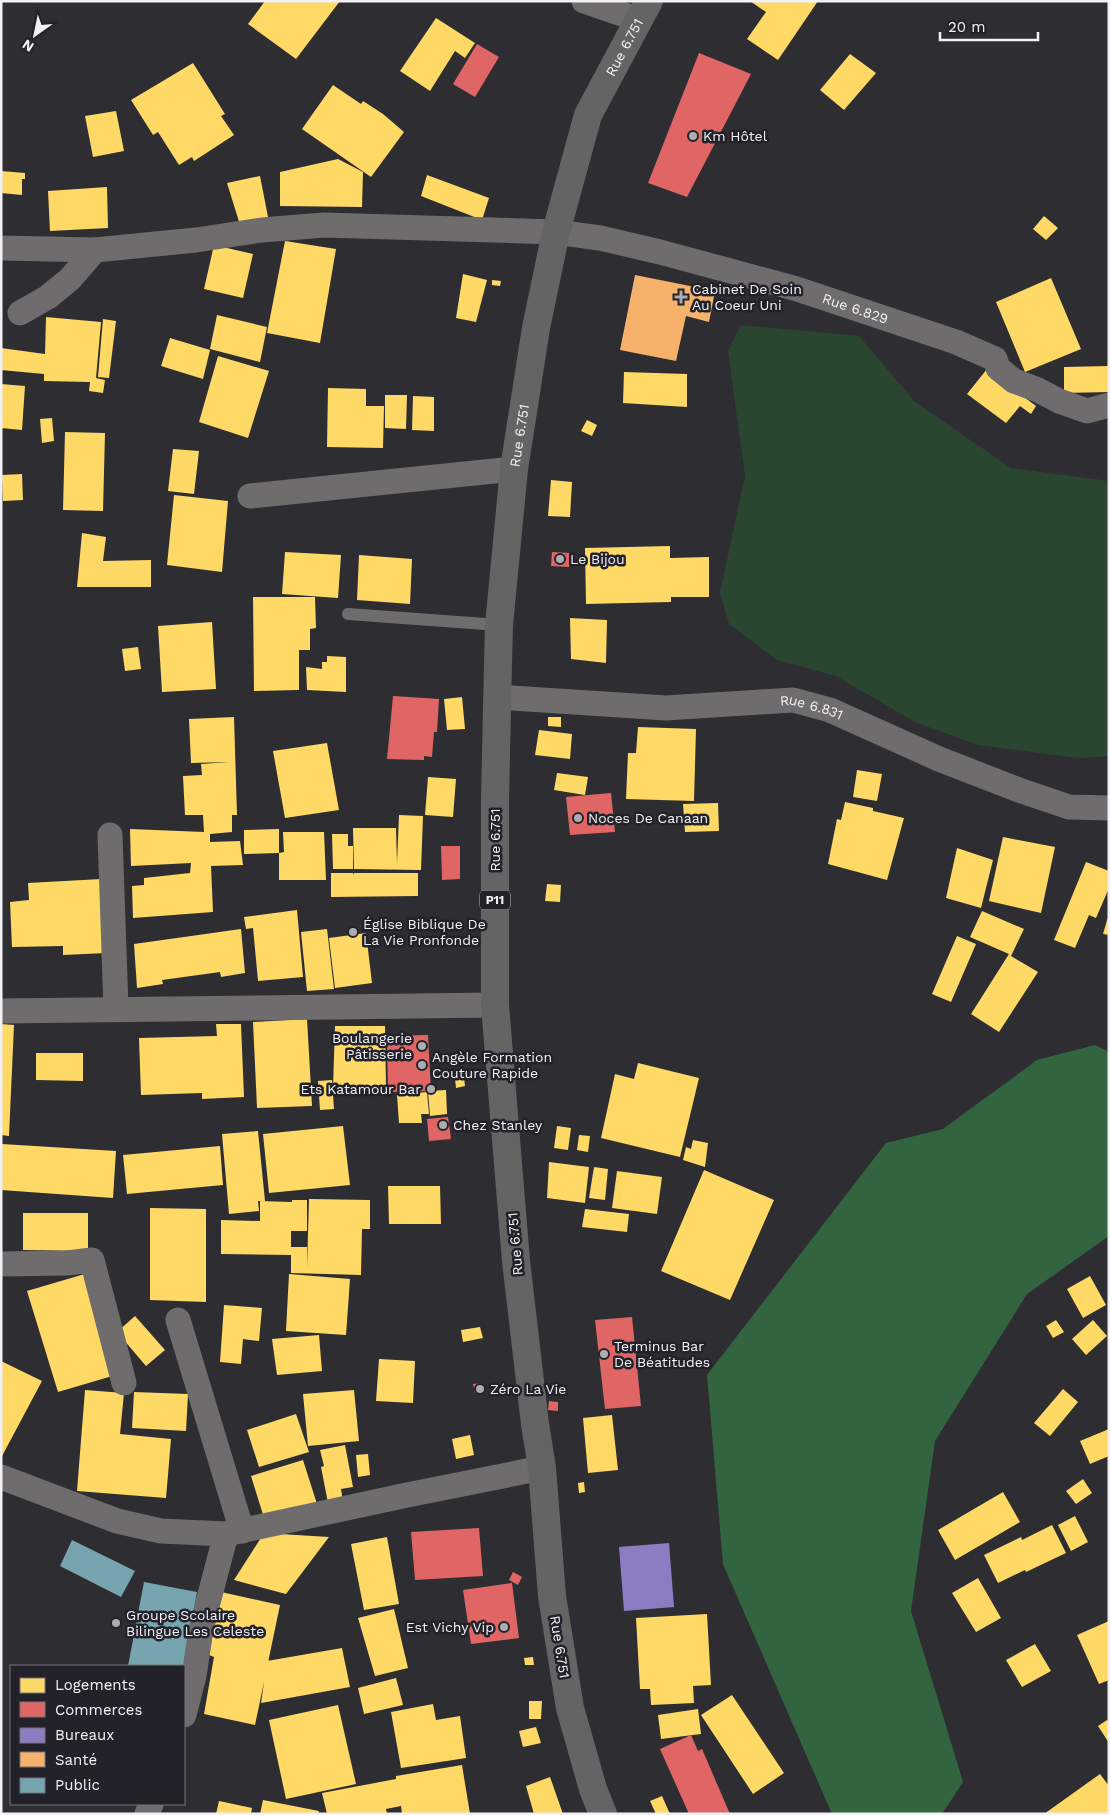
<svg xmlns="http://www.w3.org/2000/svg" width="1110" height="1815" font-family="'Work Sans',sans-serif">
<rect width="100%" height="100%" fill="#2e2e32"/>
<path fill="#2b4630" d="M741,325L859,336L915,402L1011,468L1109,481V756L1079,758L978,745L915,722L836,676L777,660L729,624L720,593L745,476L728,351Z"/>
<path fill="#336440" d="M1095,1045L1109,1052V1236L1027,1294L935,1441L911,1611L963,1782L942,1814H832L723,1564L707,1375L886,1143L943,1129L1037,1060Z"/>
<path fill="#ffd966" d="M265,1H340L296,59L248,24Z
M750,1H818L778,60L747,39L766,12Z
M436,18L475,43L465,58L455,51L430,91L400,71Z
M850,54L876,73L844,110L820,90Z
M193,63L225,114L221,116L234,135L194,161L192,157L179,165L158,132L153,135L131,100Z
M333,85L361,104L363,101L383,114L404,132L371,177L302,129Z
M116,111L124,151L93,157L85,116Z
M338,159L363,172L362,207L280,206V172Z
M1,171L25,173V179H22V195L1,193Z
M427,175L489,198L482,220L421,196Z
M260,176L269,222L241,228L227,183Z
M107,187L108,228L50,231L48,191Z
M1044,216L1058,228L1046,240L1033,229Z
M285,241L336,249L320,343L267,333Z
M214,245L253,254L243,298L204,289Z
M463,274L487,280L476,322L456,318Z
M1051,278L1081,349L1025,372L996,302Z
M492,280L501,281L500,286L492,285Z
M217,315L267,327L260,362L210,349Z
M46,317L101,322L96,378L105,380L103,393L89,391L90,382L44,381V374L1,370V348L45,354Z
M103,319L116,321L109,378L98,377Z
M170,338L210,350L203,379L161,366Z
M218,356L269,371L248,438L199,422Z
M1109,366V392L1064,393V367Z
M987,369L1036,406L1031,414L1020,406L1006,423L967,394Z
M624,372L687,374V407L623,403Z
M1,384L25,386L22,430L1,428Z
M328,388L366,389V406H384L383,448L327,447Z
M385,395H407L406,429L385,428Z
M413,396L434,397V431L412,430Z
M52,418L54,441L42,443L40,419Z
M587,420L597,425L592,436L581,431Z
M65,432L105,433L103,511L63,510Z
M173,449L199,451L194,494L168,491Z
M22,474L23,500L3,501L2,475Z
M551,480L572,482L570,517L548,516Z
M174,495L228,501L222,572L167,565Z
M82,533L106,537L103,561L151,560V587H77Z
M670,546V558L709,557V597H671V602L586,604L585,548Z
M285,552L341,555L338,598L282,594Z
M359,555L412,559L410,604L357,600Z
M253,597H315L316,628L310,629V650H299V690L254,691Z
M570,618L607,620L606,663L571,659Z
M212,622L216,689L162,692L158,626Z
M138,647L141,669L125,671L122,649Z
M327,656L346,657V692L307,690L306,667L322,669V662H327Z
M462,697L465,729L447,730L444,699Z
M234,717L237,815H232V832L210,834V842L240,841L243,865L211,866L213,912L133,918L132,886L144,885V878L190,873L191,863L131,866L130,829L204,832L203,815H185L183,776L202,775L201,764L229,762L191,763L189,719Z
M548,717H561V727L548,726Z
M638,727L696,729L694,801L626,799L628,753H636Z
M539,730L572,734L570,759L535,755Z
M327,743L339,810L285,818L273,751Z
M857,770L882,774L877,801L853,797Z
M557,773L588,777L585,795L554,790Z
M428,777L456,779L453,817L425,815Z
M845,802L873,808V811L904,818L887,880L828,864L837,819L841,820Z
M718,803L719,831L685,832L683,804Z
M399,815L423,816L421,870L354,869L353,828H396L397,863Z
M279,829V853L244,854V830Z
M283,832H324L326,880H279V853L284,852Z
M332,834H348V846H353V869H333Z
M1003,837L1055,847L1041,913L989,901Z
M957,848L993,860L981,908L946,898Z
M1086,862L1109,871V888L1096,918L1089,915L1075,948L1054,940Z
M331,873H353V875L354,873H418V896L331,897Z
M101,879L106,953L63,955V946L12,947L10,902L29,900L28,883Z
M547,884L561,885L560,902L545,901Z
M297,910L303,977L258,981L253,928L246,929L244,917Z
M982,911L1024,929L1011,956L1038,972L999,1032L971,1014L1009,954L970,937Z
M1108,917H1109V935L1103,934Z
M241,929L245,973L221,977L220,972L162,980L163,984L137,988L134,944Z
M327,929L334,989L307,991L301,932Z
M366,933L372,983L335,988L329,938Z
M957,936L976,944L951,1002L932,994Z
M307,1019L312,1106L257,1108L253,1022Z
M1,1024L14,1025L9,1136L1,1135Z
M216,1024H241L244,1097L202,1099V1093L141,1095L139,1038L217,1036Z
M335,1026H385L386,1088H333Z
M36,1053H83V1081L36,1080Z
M638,1063L699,1078L680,1157L601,1138L615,1074L634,1079Z
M464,1078L465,1086L456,1088L455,1079Z
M332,1080L334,1109L320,1110L318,1081Z
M446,1090L447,1114L430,1116L428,1091Z
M427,1092L429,1114H421L422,1123H399L397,1095Z
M343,1126L350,1185L269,1193L263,1134Z
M557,1126L571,1128L568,1150L554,1148Z
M258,1131L265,1201H258L259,1211L229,1214L222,1134Z
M579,1135L590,1136L588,1152L577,1150Z
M693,1140L708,1143L705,1167L683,1160L686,1147L691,1149Z
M2,1144L116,1151L113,1198L1,1190Z
M220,1146L223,1185L127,1194L123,1155Z
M549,1162L589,1167L585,1203L547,1198Z
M594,1167L608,1169L605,1200L589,1198Z
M704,1170L774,1200L730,1300L661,1271Z
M617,1171L662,1177L657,1214L612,1208Z
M388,1186H440L441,1224H389Z
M309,1199L370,1200V1229H362L361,1275L291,1273V1255L221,1254V1220L260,1221V1201L292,1202V1200H307V1231H291V1247H307V1268Z
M150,1208L206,1209V1302L150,1300Z
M585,1209L629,1214L627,1232L582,1227Z
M23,1213H88V1251L23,1250Z
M88,1273L119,1374L58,1392L27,1291Z
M289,1274L350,1279L346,1335L286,1331Z
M1090,1276L1106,1305L1083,1318L1067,1289Z
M224,1305L262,1308L259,1341L243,1339L241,1364L220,1362Z
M135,1316L165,1350L146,1366L117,1332Z
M1056,1320L1064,1332L1053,1338L1046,1326Z
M1093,1320L1107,1336L1086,1355L1072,1339Z
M480,1327L483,1338L463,1342L461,1330Z
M319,1335L322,1371L277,1375L272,1339Z
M379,1359L415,1361L413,1403L376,1401Z
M1,1361L42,1381L1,1458Z
M1063,1389L1078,1402L1050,1436L1034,1423Z
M85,1390L124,1393L120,1434L171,1439L166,1498L77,1491Z
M354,1390L359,1441L308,1446L303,1394Z
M134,1392L188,1394L186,1431L132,1428Z
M296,1414L309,1452L259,1467L247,1430Z
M612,1415L618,1470L588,1473L583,1418Z
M1109,1429V1456L1090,1464L1080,1441Z
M470,1435L474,1455L456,1459L452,1439Z
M345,1445L353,1487L341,1489L343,1501L328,1503L321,1467L324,1466L320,1450Z
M368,1454L370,1475L358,1477L356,1455Z
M303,1460L317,1504L265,1521L251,1476Z
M1083,1479L1092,1493L1076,1504L1066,1491Z
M584,1482L585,1492L579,1493L578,1483Z
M1003,1492L1020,1522L955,1560L938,1530Z
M1075,1516L1088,1542L1071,1551L1058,1525Z
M1052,1525L1066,1553L1026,1572L1025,1570L998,1583L984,1555L1021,1537L1022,1540Z
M264,1533L329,1537L286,1594L234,1580Z
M387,1537L399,1604L364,1610L351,1544Z
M978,1578L1001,1618L976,1632L952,1593Z
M221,1592L280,1605L255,1725L204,1714L214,1657L209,1655Z
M394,1609L408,1668L375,1676L358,1618Z
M707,1614L711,1685L693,1686L694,1703L651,1705L650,1689H640L636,1618Z
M1109,1621V1680L1099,1684L1077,1635Z
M1035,1644L1051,1671L1022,1687L1006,1660Z
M342,1648L350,1687L261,1703L267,1661Z
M533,1657L534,1665H525L524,1658Z
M396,1678L403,1705L364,1714L358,1688Z
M732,1695L784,1773L753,1794L701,1715Z
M529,1701H542L541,1719H529Z
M433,1704L436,1720L460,1716L466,1758L401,1768L391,1712Z
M338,1705L356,1784L286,1799L269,1720Z
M698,1709L701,1734L661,1739L658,1715Z
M1107,1720L1109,1723V1743L1098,1726Z
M536,1727L541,1743L523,1747L519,1731Z
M462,1765L470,1814H402L401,1806L386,1809L387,1814H327L322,1793L396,1779V1776Z
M1100,1774L1109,1786V1814H1044Z
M550,1777L563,1814H534L526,1786Z
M662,1796L670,1814H656L650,1801Z
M263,1800L319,1811L318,1814H260Z
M219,1801L252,1808L251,1814H216Z"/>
<path fill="#e06666" d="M477,44L499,57L475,97L453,84Z
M699,53L751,74L687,197L648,183Z
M552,552L569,553V567L551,566Z
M393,696L439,699L437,732H434L432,757L424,756V760L387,759Z
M611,793L615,832L570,835L566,797Z
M441,846H460V879L442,880Z
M428,1035L431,1091L388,1092L387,1036Z
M448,1117L451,1139L429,1141L427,1119Z
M632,1317L641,1406L605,1409L595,1320Z
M482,1383L483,1392L475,1393L473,1384Z
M549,1401L558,1402V1411L548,1410Z
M479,1528L483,1576L415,1580L411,1532Z
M513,1572L522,1577L518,1585L509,1580Z
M512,1583L519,1638L471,1644L463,1590Z
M691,1735L698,1751L702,1749L730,1814H689L660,1749Z"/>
<path fill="#8e7cc3" d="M669,1543L674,1607L624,1611L619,1547Z"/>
<path fill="#f6b26b" d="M635,275L715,291L709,322L686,316L676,361L620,350Z"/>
<path fill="#76a5af" d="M72,1540L135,1571L121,1597L60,1566Z
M144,1582L197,1592L184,1666H128Z"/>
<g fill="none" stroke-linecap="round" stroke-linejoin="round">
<path stroke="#6e6c6d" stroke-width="12" d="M348,614L499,625"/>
<g stroke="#6e6c6d" stroke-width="25">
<path d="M584,1L639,20"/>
<path id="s1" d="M1,248L95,250L196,240L262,230L324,225L556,232L600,238L660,252L797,289L956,342L995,359L998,368L1014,381L1038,390L1059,401L1087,411L1109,405"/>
<path d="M20,313L48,297L70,279L95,250"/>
<path d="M250,496L514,469"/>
<path id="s2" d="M497,697L666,708L793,700L830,710L939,759L1019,790L1069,807L1109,808"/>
<path d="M110,835L116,1009"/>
<path d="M1,1011L495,1005"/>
<path d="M1,1264L67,1263L92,1260L124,1383"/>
<path d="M178,1320L242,1531"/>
<path d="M1,1477L117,1521L161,1531L226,1534L407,1495L542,1468"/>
<path d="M184,1715L194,1676L201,1629L226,1534"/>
<path d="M147,1814L151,1804"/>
</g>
<path stroke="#656465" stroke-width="28" id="s3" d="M603,1814L593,1789L570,1708L552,1596L542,1468L535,1424L516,1261L495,1005V799L498,664L499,625L514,469L536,328L556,232L588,115L649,1"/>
</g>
<g fill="#adadb1" stroke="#23222a" stroke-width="2">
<circle cx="693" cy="136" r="5"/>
<path d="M678.5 289.5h5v5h5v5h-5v5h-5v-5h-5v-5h5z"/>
<circle cx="560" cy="559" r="5"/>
<circle cx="578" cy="818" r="5"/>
<circle cx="353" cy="932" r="5"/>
<circle cx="422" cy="1046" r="5"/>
<circle cx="422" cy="1065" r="5"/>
<circle cx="431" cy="1089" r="5"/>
<circle cx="443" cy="1125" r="5"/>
<circle cx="604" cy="1354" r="5"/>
<circle cx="480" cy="1389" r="5"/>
<circle cx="116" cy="1623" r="5"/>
<circle cx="504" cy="1627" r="5"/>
</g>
<g text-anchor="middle" stroke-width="5" stroke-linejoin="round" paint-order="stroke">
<rect fill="#23222a" stroke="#b3b3b9" stroke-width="1" x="480" y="890.5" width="30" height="19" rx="4"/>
<g font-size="12" font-weight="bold" fill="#f1f1f6">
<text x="495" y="904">P11</text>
</g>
<g font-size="14" fill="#f1f1f6" stroke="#23222a">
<text dy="5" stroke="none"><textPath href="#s3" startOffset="1794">Rue 6.751</textPath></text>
<text dy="5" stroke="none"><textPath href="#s1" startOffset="866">Rue 6.829</textPath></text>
<text dy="5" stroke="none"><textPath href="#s3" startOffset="1389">Rue 6.751</textPath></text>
<text dy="5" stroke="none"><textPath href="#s2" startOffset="316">Rue 6.831</textPath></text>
<text transform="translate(495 840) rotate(-90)" y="5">Rue 6.751</text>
<text transform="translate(515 1244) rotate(-95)" y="5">Rue 6.751</text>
<text transform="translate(560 1647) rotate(81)" y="5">Rue 6.751</text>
</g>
<g font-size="14" fill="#f1f1f6" stroke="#23222a" text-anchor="start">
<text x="703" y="141">Km Hôtel</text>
<text x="692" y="294">Cabinet De Soin<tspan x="692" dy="16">Au Coeur Uni</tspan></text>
<text x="570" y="564">Le Bijou</text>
<text x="588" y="823">Noces De Canaan</text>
<text x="363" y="929">Église Biblique De<tspan x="363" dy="16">La Vie Pronfonde</tspan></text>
<text x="412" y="1043" text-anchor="end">Boulangerie<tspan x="412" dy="16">Pâtisserie</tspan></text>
<text x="432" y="1062">Angèle Formation<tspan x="432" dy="16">Couture Rapide</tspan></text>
<text x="421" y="1094" text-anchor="end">Ets Katamour Bar</text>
<text x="453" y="1130">Chez Stanley</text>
<text x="614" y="1351">Terminus Bar<tspan x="614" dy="16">De Béatitudes</tspan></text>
<text x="490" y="1394">Zéro La Vie</text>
<text x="126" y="1620">Groupe Scolaire<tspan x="126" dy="16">Bilingue Les Celeste</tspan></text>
<text x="494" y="1632" text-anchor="end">Est Vichy Vip</text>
</g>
</g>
<rect width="1110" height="1815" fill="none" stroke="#f1f1f6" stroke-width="5"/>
<rect x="10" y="1665" width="175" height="140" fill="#23222a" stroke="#75757c"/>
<rect x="20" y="1678" width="25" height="15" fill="#ffd966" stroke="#75757c"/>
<text x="55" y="1690" font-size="15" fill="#f1f1f6">Logements</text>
<rect x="20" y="1702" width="25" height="15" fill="#e06666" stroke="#75757c"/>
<text x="55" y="1715" font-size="15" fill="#f1f1f6">Commerces</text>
<rect x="20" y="1728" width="25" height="15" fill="#8e7cc3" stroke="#75757c"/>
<text x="55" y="1740" font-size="15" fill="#f1f1f6">Bureaux</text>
<rect x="20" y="1752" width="25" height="15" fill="#f6b26b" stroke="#75757c"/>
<text x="55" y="1765" font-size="15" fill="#f1f1f6">Santé</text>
<rect x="20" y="1778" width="25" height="15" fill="#76a5af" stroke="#75757c"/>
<text x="55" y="1790" font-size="15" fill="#f1f1f6">Public</text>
<g transform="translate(35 35) rotate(213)" stroke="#23222a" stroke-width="4" paint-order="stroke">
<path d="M0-4L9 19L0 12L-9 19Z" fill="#f1f1f6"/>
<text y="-8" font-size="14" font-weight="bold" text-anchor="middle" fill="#f1f1f6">N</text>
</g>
<path d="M940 32v8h98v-8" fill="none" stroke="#f1f1f6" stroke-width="2.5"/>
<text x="948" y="32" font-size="15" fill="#f1f1f6" stroke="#23222a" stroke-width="4" paint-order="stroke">20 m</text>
</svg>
